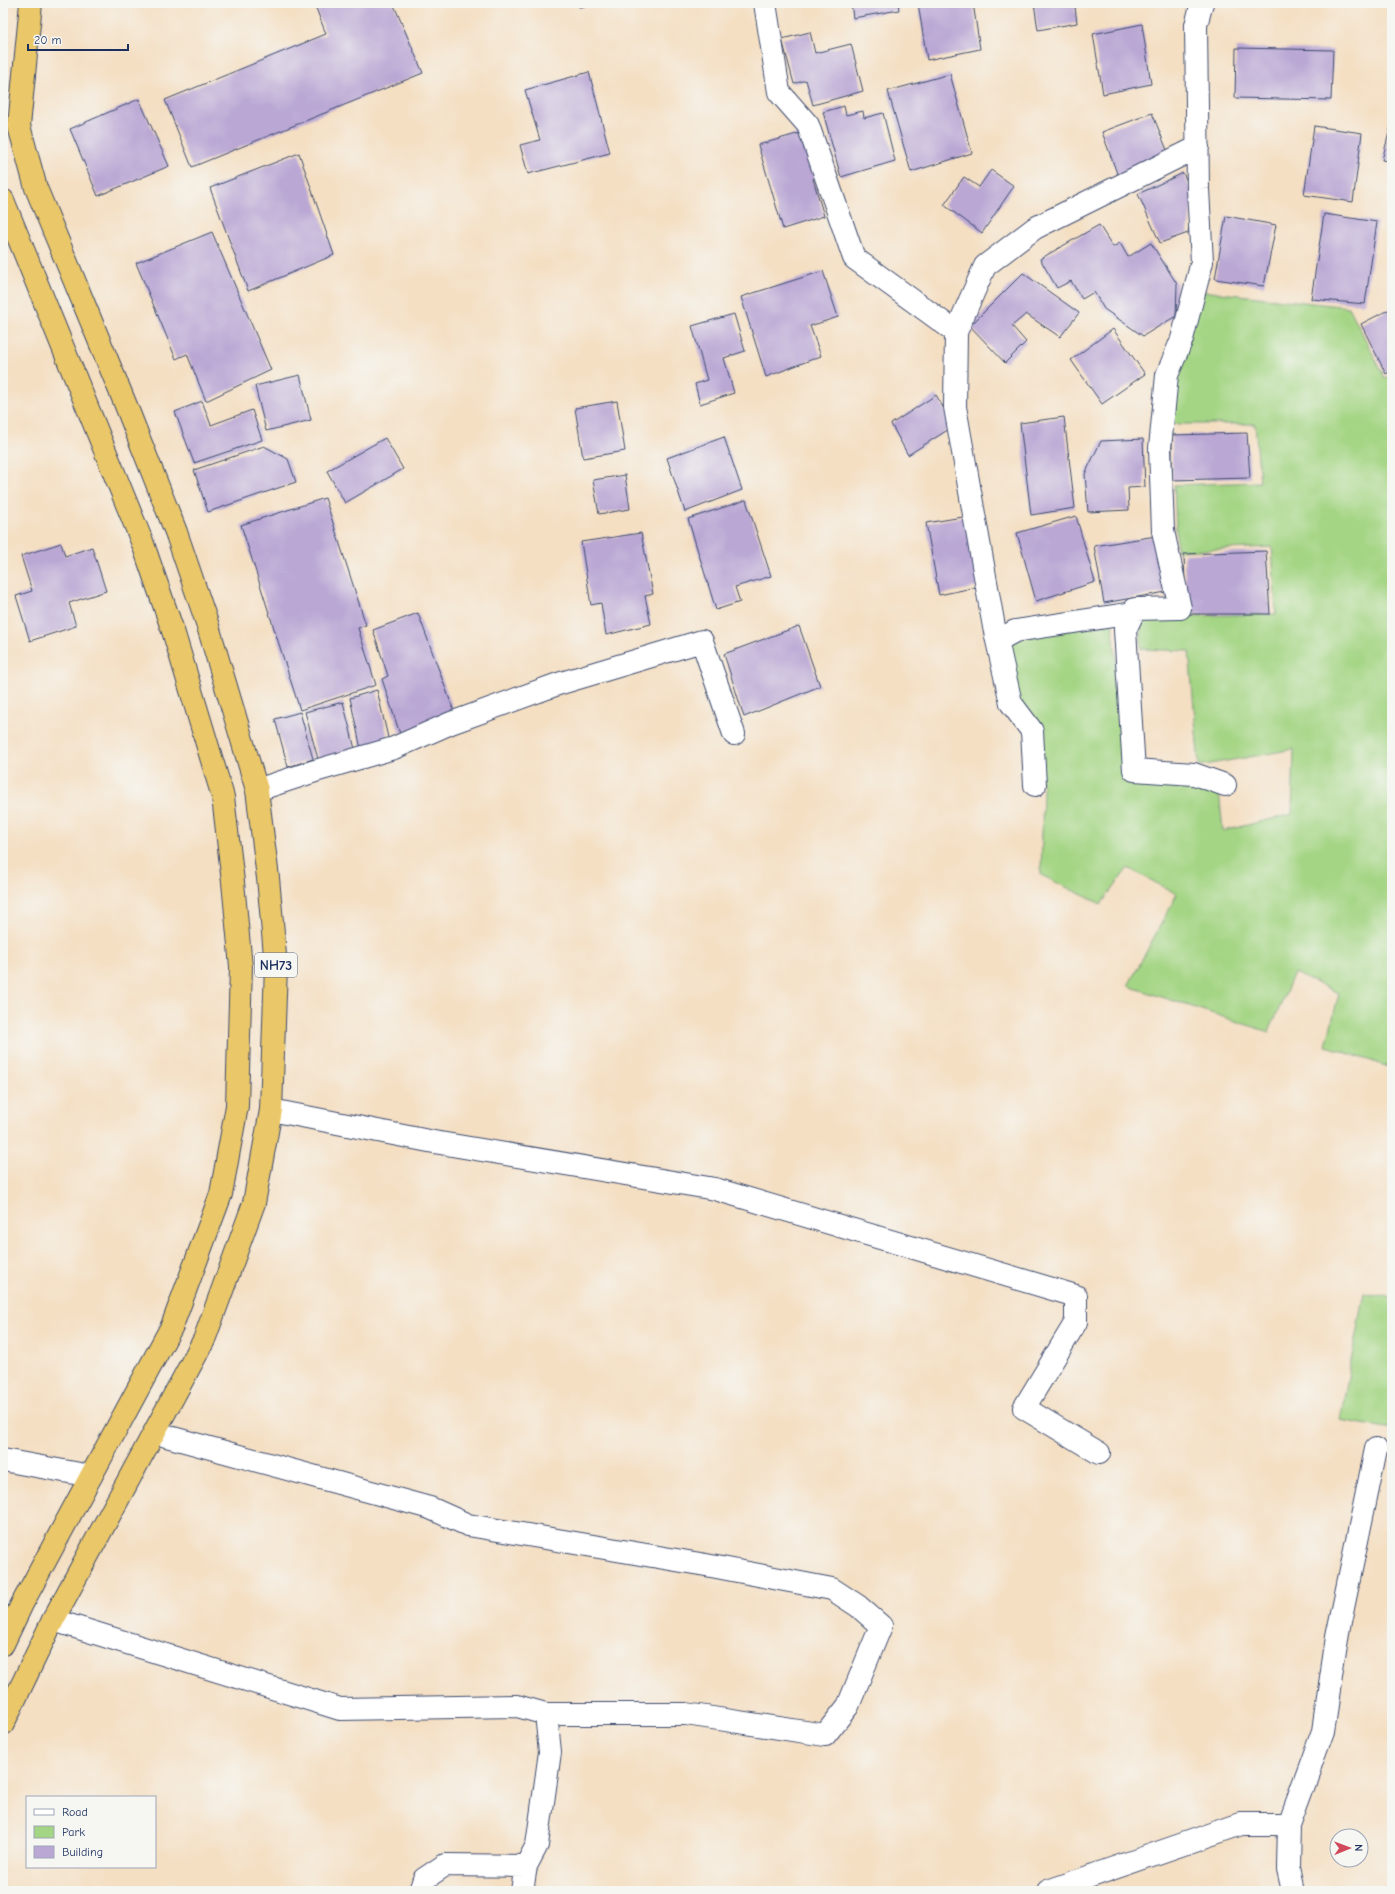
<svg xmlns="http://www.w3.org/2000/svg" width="1395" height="1894" font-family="'Comic Neue',sans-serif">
<rect width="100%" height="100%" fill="#f6f6f2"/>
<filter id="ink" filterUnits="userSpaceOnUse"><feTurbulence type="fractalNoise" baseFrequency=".025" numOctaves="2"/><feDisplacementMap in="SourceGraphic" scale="8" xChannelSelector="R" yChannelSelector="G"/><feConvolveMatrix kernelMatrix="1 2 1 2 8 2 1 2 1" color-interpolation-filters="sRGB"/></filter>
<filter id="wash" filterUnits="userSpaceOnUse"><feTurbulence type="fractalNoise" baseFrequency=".012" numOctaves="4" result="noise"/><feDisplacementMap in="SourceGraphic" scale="16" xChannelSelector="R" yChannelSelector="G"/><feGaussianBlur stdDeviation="0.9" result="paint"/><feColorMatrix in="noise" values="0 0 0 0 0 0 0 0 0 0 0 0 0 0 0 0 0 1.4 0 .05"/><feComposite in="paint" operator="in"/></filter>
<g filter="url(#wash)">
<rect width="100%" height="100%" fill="#f4dfc3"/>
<path fill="#a4d584" stroke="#608271" d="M1202,291L1349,307L1385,378L1392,375V1068L1326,1046L1339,993L1294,973L1269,1032L1128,986L1177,894L1128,868L1101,904L1041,875L1043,788L1019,701L1007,646L1020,638L1112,623L1130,781L1219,791L1223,831L1292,814L1294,749L1199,766L1189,651L1141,649V617L1276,614L1272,547L1177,551L1174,485L1260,482L1255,424H1169L1173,376Z
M1364,1292L1392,1298V1429L1340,1420Z"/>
<g id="blocks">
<path fill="#baa7d4" d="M314,3H393L423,73L192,167L165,100L326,34Z
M579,3H598V4L579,7Z
M851,3H898L899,10L853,18Z
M918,3H973L980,49L927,60Z
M1034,3H1091V4L1075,7L1077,23L1038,30Z
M1142,24L1151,84L1103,94L1093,34Z
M810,32L815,53L851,44L863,91L813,105L806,80L794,84L782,39Z
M1236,48L1333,50L1331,100L1235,98Z
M589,72L610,153L528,174L520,145L540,140L525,90Z
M950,74L972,153L911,172L888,91Z
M139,99L169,166L98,196L70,129Z
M844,106L846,115L863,111L864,118L883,113L895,161L841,177L823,112Z
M1152,113L1169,155L1118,176L1102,132Z
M1391,125H1392V162L1382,160Z
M1314,126L1362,133L1353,202L1304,195Z
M800,133L804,149L813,146L821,177L813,179L824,216L783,229L758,145Z
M299,153L334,255L248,291L210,188Z
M991,170L1014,186L982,233L944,205L964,177L979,187Z
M1183,173L1193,194L1188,233L1160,243L1138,194Z
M1324,214L1377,222L1365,304L1311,299Z
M1226,216L1276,225L1264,286L1215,279Z
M1099,225L1113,247L1120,243L1128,257L1151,243L1177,284L1176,316L1143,336L1104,309L1094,292L1082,299L1071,281L1057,288L1040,259Z
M212,232L271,370L206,401L187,354L176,359L136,263Z
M823,271L838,317L810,326L821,356L766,377L741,297Z
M1023,273L1079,313L1060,337L1026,314L1012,326L1026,342L1005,363L970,326Z
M1392,308V370L1386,374L1361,324Z
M734,314L745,351L724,358L734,393L700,404L695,384L707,380L692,326Z
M1113,329L1145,374L1102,404L1071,360Z
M300,375L311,420L266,431L255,386Z
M936,395L954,426L908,455L891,424Z
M202,401L211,425L252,410L262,440L194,463L175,412Z
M617,401L625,451L583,458L575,408Z
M1064,417L1075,508L1031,515L1020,423Z
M1247,433L1250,478L1172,480V435Z
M724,437L742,490L685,512L667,458Z
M385,438L403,469L345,503L327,471Z
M1143,439L1145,487L1128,488L1129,510L1088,512L1085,474L1101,441Z
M264,446L288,459L296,482L208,512L194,470Z
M625,475L630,509L599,514L593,480Z
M325,498L366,625L358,628L376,685L300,710L241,525Z
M746,500L771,576L735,587L740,602L716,610L688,519Z
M969,516L982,586L939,595L926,523Z
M1076,516L1095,582L1036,601L1017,533Z
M641,533L653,594L645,596L651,624L606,635L601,603L591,605L581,542Z
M1156,536L1166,592L1104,603L1094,546Z
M61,543L65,556L92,547L106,591L69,603L76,626L30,641L16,596L32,591L21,556Z
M1266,551L1270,614H1186L1184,554Z
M418,613L455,714L400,734L382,679L388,676L373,630Z
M799,626L820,686L744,717L724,654Z
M377,690L389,742L361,749L350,698Z
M343,702L355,749L318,759L305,712Z
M300,712L313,759L288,767L275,719Z"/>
</g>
</g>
<g filter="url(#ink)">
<use href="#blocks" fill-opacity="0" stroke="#3c496d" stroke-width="1"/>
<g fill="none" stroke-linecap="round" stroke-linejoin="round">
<g stroke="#3c496d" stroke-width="24">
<path id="minor" d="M765,3L779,92L808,125L854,258L956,332
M1202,3L1196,25L1198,189L1202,262L1182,339L1167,375L1160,448L1163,531L1180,608L1135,609L1125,630L1134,770L1194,774L1225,785
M997,641L1015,631L1133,613
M1035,785L1032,731L1011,703L994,627L955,407L956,332L985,266L1035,228L1198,147
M257,790L315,771L394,748L451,723L558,684L702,641L734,734
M271,1110L434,1142L715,1189L1076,1296V1322L1024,1408L1099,1453
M3,1460L91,1476
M53,1620L340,1709L517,1706L546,1714H686L825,1735L848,1706L881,1626L858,1606L832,1589L706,1565L468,1525L430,1508L155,1433
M420,1891L424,1879L445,1865L526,1866
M522,1891L526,1866L537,1845L550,1752L546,1714
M1048,1891L1241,1824H1289
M1293,1891L1288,1869L1289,1824L1323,1731L1337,1637L1376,1449"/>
</g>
<g stroke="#3c496d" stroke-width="24">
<path id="highway" d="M3,200L143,544L174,634L223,797L233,882L241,967L237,1106L221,1194L172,1326L22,1604L3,1644
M3,1724L53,1620L204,1340L254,1203L271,1110L276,966L268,878L257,790L207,623L176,532L125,403L36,188L19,126L31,3"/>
</g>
<use href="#minor" stroke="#fff" stroke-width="22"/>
<use href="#highway" stroke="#eac769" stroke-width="22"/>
</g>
</g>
<g text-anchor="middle" stroke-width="3" stroke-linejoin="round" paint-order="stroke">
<rect fill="#f6f6f2" stroke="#5d6b8a" stroke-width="1" x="255" y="953" width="42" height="24" rx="3"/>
<g font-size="14" font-weight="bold" fill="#1b2f5e">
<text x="276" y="970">NH73</text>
</g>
</g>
<rect width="1395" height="1894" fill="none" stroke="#f6f6f2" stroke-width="16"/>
<rect x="26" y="1796" width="130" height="72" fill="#f6f6f2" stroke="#9ea6b7"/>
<rect x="34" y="1809" width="20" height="6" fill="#ffffff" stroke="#9ea6b7"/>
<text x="62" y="1816" font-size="12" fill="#1b2f5e">Road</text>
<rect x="34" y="1826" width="20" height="12" fill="#a4d584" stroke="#9ea6b7"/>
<text x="62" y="1836" font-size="12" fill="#1b2f5e">Park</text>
<rect x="34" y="1846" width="20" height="12" fill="#baa7d4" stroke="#9ea6b7"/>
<text x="62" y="1856" font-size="12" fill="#1b2f5e">Building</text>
<g transform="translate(1349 1848) rotate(89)"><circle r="19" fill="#f6f6f2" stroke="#9ea6b7"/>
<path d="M0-3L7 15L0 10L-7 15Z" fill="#d1495b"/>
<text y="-6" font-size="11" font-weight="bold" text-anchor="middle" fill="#1b2f5e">N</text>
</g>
<path d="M28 44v6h100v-6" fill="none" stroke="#1b2f5e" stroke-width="2"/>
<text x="34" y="44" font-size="12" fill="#1b2f5e" stroke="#f6f6f2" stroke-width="3" paint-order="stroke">20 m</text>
</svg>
